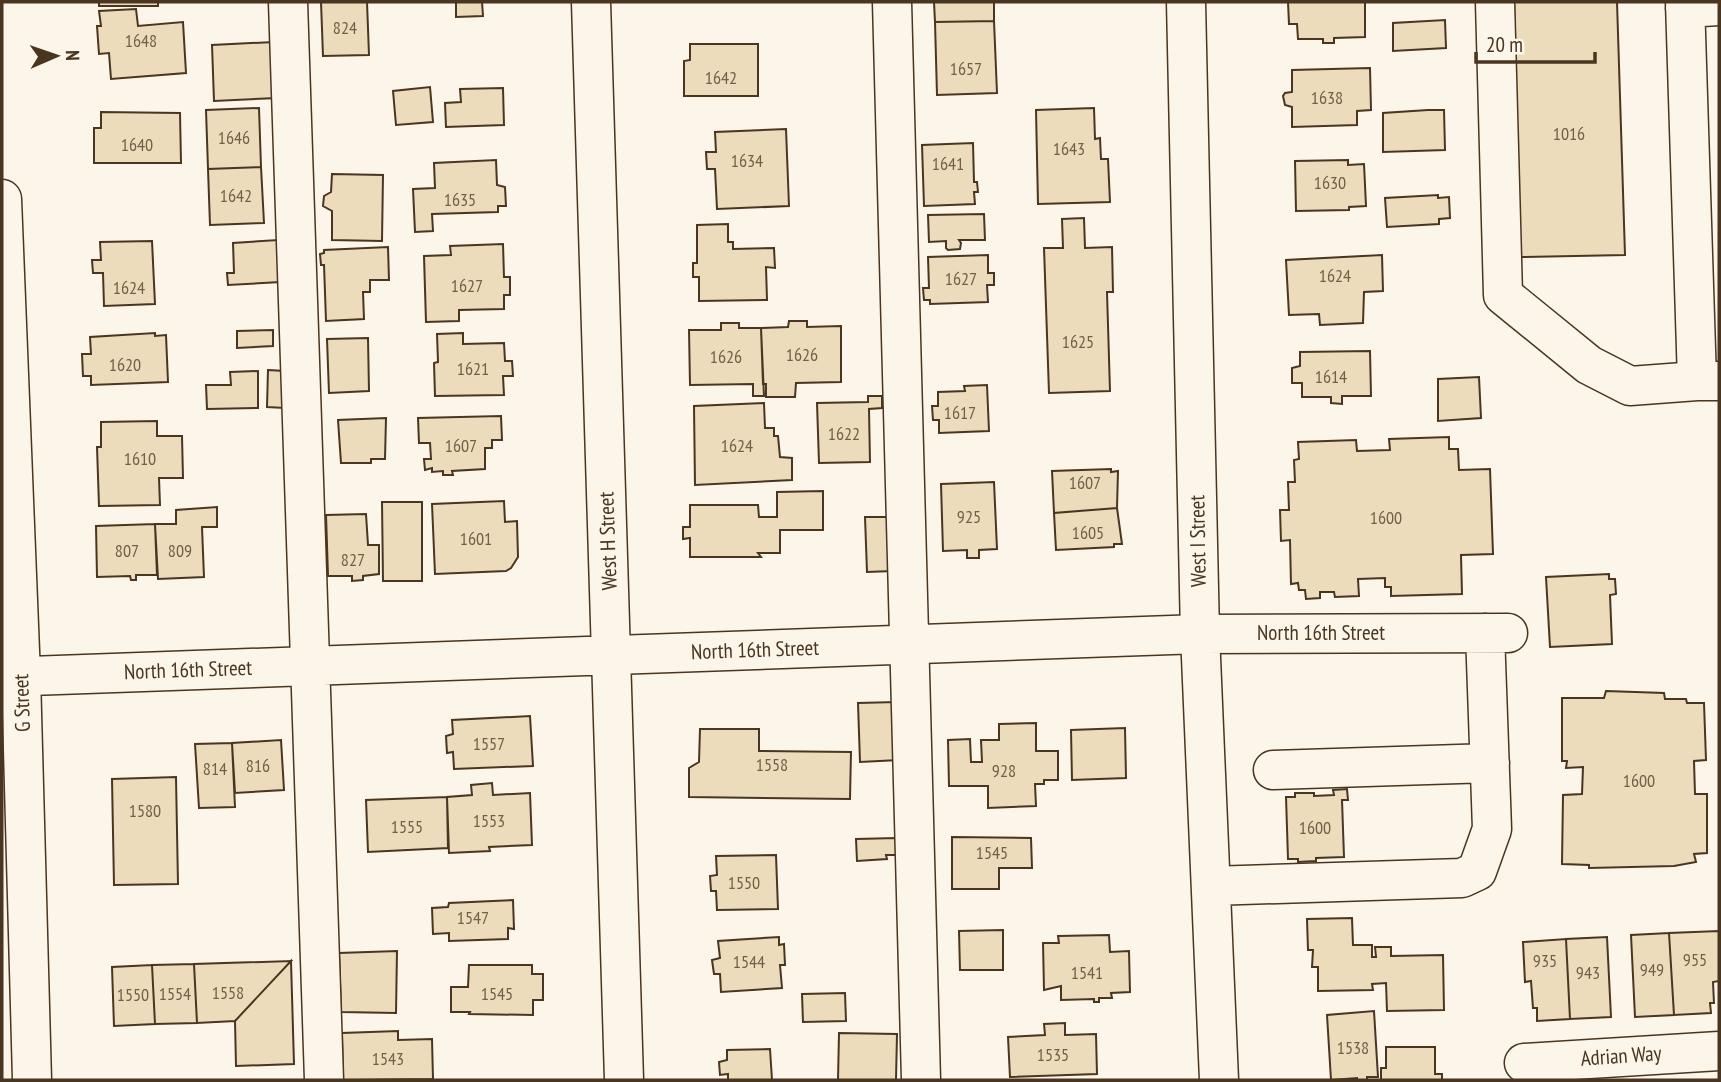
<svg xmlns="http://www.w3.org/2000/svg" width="1721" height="1082" font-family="'PT Sans Narrow',sans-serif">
<rect width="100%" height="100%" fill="#fbf6e9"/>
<path fill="#ecdcbc" stroke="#4a3520" stroke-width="2" d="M99,2H158V6H99Z
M321,2H367L369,55L323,56Z
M456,2H482L483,16L456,17Z
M934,2H994V21L935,22Z
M1288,2H1365V37L1334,38V43H1323V39H1298L1297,24H1289Z
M1514,2H1617L1625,255L1520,257Z
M136,9L138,26L183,22L186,73L111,79L109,53L99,54L97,26H101L99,11Z
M1445,20L1446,48L1393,51V23Z
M994,21L997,93L937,95L935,22Z
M274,42L277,98L214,101L212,45Z
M690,44H758V96H684V61L690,60Z
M1370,68L1371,110L1357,111V125L1292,127V107L1285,105L1283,96L1285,93L1292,92V70Z
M430,87L433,122L396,125L393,91Z
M503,88L504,125L446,127L445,103L461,102L460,89Z
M259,108L261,167L208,169L206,110Z
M1094,108L1095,139L1100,138L1101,159H1108L1110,202L1038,204L1036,110Z
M1428,110H1444L1445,150L1383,152V113Z
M101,112L180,113L181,163H94V128H101Z
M786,129L789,206L717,209L715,169H707L706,152H716L715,132Z
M973,143L974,182H977L978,192H974L975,204L924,206L922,145Z
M496,160L497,185L505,187L506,206H498V212L432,214L433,231L415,232L413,189L435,188L434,163Z
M1348,160V165L1364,164L1366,206L1349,207V210L1296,211L1295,161Z
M261,167L264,223L210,225L208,169Z
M332,174L383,175L382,241L332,240V211L323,206L324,196L331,192Z
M1438,195V198L1449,197L1450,218L1439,219V224L1387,227L1385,198Z
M984,214L985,240H959L961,243L960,249L948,250L946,248V241L929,242L928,215Z
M1084,218L1085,248L1112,247L1113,292H1107L1110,391L1049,393L1044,248H1063L1062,219Z
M728,224V242H733V249L774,248L775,268L766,267L767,300L699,301V277H693V263H697V225Z
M278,240L280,282L228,285L227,273H234L233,243Z
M152,241L155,304L104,306L103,273H93L92,260H101L100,242Z
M503,244L504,277H510V295H504V309L459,310V321L426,322L424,256L451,255L450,246Z
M388,247L389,280H370V292H363L364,319L326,321L324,265H321L320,254L324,253V250Z
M988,255V273H994V285H987L988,302L930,304V300H924L923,288H929L928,257Z
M1382,255L1383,291L1364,292L1363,323L1320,325L1319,314L1289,315L1286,260Z
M789,321H807V327L841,326V382L796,383L795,397H766V384H763L761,328L788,327Z
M721,323H739V328H761L764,396H753V384L690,385L689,330H721Z
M273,330V346L237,348V331Z
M155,333V336L166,335L168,382L91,385V376H83L82,354H91L90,337Z
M463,333V344L504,343L505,361H512L513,376H503L504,395L435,396L434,363L438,362L437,334Z
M368,338L369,391L329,393L327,339Z
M1370,351L1371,396H1342V404L1331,403V397H1302V383H1292V368L1300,366V352Z
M268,370L285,371V408L267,407Z
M258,371V408L207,409L206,385H231L230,372Z
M1479,377L1481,418L1438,421V379Z
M987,385L989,431L939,433V420H933L932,406H938V392L965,391L964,386Z
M868,396H882V408L869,409L870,462L819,463L817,403L868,402Z
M764,403L765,428H774V436H778L780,457L792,458V480L695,485L694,406Z
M501,416L502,440H492V448H485V469L452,471L453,475H443V471L432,472V468L425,470L424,459H431L430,443H419L418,418Z
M386,418L385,459H371V463H341L338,420Z
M157,421V436H182L183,478H159L160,505L99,506L97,447H101V422Z
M1449,437V449H1458L1459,470L1490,469L1493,554L1461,555L1462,594L1391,596V587H1385V578L1358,579L1359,596L1335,597L1334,592H1320V598L1306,599L1305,590H1299L1298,583L1291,584L1290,540L1281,541L1280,510H1289L1288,482H1295L1294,460L1299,459L1298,442L1356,440L1357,451L1390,450L1389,439Z
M1111,469V472L1118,471L1117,508L1054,513L1052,471Z
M994,482L997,549L979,550V558H967V550L943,551L941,484Z
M823,491V530H780V553H758L761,557H690V538L683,539V527H690V505H758L759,517H777V492Z
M504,501L505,522L517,521L518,557L511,568L506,571L435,574L432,504Z
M382,502H422V581H383Z
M217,507V527H202L204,577L158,579L155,524H176V510Z
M1117,508L1122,544H1114V547L1056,550L1054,513Z
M366,514L368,545H379V574L363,576V580L352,581V576H328L326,515Z
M865,517H891L893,571L867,572Z
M155,524L157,575H136V580H131L130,576L97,577L96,526Z
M1609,574V579H1615L1616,594L1610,595L1612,644L1550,647L1546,577Z
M1606,691L1664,693L1665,699H1686L1687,703H1704L1706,760L1694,761L1695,794H1707V853L1694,854L1696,862L1674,866L1589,868V865L1562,864L1563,795L1582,794L1583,767L1566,768L1567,761H1562V698H1604Z
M897,702L899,760L860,762L858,703Z
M530,716L533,766L454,769L453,752L447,753L446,736L453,734L452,720Z
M1036,723V751H1058V780H1044V784H1035L1036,806L988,808V786H949L948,740L970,739L971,762H982L981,740H999V724Z
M1125,728L1126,778L1072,780L1071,730Z
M700,729H759V751L851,752L850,799L689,797V768L699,762Z
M281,740L284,790L235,793L232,743Z
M232,743L235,807L199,808L195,744Z
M176,777L178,884L114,885L112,779Z
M492,783L493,795L530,793L532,845L489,847L490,851L449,853L447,797L472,795L471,785Z
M1347,789L1348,800H1342L1344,857L1316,858V861L1298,862V859H1288L1286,797H1295V793H1314V796L1334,795L1333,790Z
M447,797L448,848L368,852L366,800Z
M952,837L1031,838L1032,868H999V889H952Z
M897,838L899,855H886L887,859L857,861L856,839Z
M776,855L778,909L717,910L716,891H711L710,876L717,875L716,856Z
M513,900L514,929L508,928V939L449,941V933L433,934L432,908L448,907L449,903Z
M1352,918L1353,945H1372V957H1376L1375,947H1391V956L1443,955L1444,1010L1387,1011L1386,983L1372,984L1373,990L1318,991V967H1312L1313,950H1308L1307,919Z
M1003,930V970H960L959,931Z
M1719,931V981L1713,982L1714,1003H1710L1711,1013L1674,1015L1669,933Z
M1669,933L1674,1015L1635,1017L1631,935Z
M1109,935L1110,952L1129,951L1130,992L1111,993L1112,998H1099V1002H1094V999L1061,1000V986L1044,990L1043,943H1059L1058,936Z
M779,937V945L784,944L785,965H780L782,988L721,992L720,974H714L712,960L720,958L718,941Z
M1607,937L1611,1017L1570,1019L1566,939Z
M1566,939L1570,1019L1537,1021V1008H1533L1531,981L1525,982L1523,942Z
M397,951L396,1013L341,1012L339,953Z
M291,961L235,1021L197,1023L194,964Z
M291,961L294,1064L236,1066L235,1021Z
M194,964L197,1023L155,1024L152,965Z
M152,965L155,1024L114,1026L112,967Z
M469,965H532V974H543V1000H533V1015L469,1014L470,1012H451V987H468Z
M845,993L846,1021L803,1022L802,994Z
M1374,1011L1378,1077H1367V1080H1357V1078L1331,1080L1327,1015Z
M1065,1023V1035L1096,1034L1097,1074L1010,1077L1008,1037L1045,1035L1044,1024Z
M398,1031V1040L432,1039L433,1079L343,1080L342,1033Z
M839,1033L897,1034L896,1080H838Z
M1386,1047H1435V1074H1442V1080H1381V1068H1386Z
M770,1049L772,1080H728V1074L720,1075L719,1062L727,1060V1050Z"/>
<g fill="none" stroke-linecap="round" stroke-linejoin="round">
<g stroke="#4a3520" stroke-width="41">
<path id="minor" d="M288,2L324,1080
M591,2L624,1080
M892,2L921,1080
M1186,2L1200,634L1219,1080
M1495,2L1503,295L1589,365L1630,386L1697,381
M1685,2L1697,381H1719
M1685,8L1719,6
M2,199L21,676L32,1080
M2,677L1200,634L1508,633
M1273,770L1490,763
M1211,886L1462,878L1477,871L1492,829L1485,633
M1524,1063L1719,1051"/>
</g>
<use href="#minor" stroke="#fbf6e9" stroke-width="38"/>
</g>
<g text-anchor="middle" stroke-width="5" stroke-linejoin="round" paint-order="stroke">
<g font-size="18" fill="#725f47">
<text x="345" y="34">824</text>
<text x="141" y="47">1648</text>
<text x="966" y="75">1657</text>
<text x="721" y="84">1642</text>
<text x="1327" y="104">1638</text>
<text x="1569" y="140">1016</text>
<text x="234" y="144">1646</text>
<text x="137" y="151">1640</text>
<text x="1069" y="155">1643</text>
<text x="747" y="167">1634</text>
<text x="948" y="170">1641</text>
<text x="1330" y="189">1630</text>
<text x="236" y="202">1642</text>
<text x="460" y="206">1635</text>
<text x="1335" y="282">1624</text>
<text x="961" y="285">1627</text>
<text x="467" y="292">1627</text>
<text x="129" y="294">1624</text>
<text x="1078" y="348">1625</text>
<text x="802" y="361">1626</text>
<text x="726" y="363">1626</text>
<text x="125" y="371">1620</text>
<text x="473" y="375">1621</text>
<text x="1331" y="383">1614</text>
<text x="960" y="419">1617</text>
<text x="844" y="440">1622</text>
<text x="461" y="452">1607</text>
<text x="737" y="452">1624</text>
<text x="140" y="465">1610</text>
<text x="1085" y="489">1607</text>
<text x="969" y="523">925</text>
<text x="1386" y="524">1600</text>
<text x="1088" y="539">1605</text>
<text x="476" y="545">1601</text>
<text x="127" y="557">807</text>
<text x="180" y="557">809</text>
<text x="353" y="566">827</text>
<text x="489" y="750">1557</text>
<text x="772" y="771">1558</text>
<text x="258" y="772">816</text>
<text x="215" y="775">814</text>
<text x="1004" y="777">928</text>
<text x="1639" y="787">1600</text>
<text x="145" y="817">1580</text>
<text x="489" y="827">1553</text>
<text x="407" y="833">1555</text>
<text x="1315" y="834">1600</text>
<text x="992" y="859">1545</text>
<text x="744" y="889">1550</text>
<text x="473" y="924">1547</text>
<text x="1695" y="966">955</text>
<text x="1545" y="967">935</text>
<text x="749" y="968">1544</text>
<text x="1652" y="976">949</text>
<text x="1087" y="979">1541</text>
<text x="1588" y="979">943</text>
<text x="228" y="999">1558</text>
<text x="175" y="1000">1554</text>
<text x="497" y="1000">1545</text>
<text x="133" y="1001">1550</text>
<text x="1353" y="1054">1538</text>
<text x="1053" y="1061">1535</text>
<text x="388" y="1065">1543</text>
</g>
<g font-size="21" fill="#4a3520" stroke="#fbf6e9">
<text transform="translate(608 541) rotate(-92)" y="7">West H Street</text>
<text transform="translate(1198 541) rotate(-91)" y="7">West I Street</text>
<text x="1321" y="640">North 16th Street</text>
<text transform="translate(755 650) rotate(-2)" y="7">North 16th Street</text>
<text transform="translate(188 670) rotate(-2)" y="7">North 16th Street</text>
<text transform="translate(22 703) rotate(-92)" y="7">G Street</text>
<text transform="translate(1621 1056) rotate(-4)" y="7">Adrian Way</text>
</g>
</g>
<rect width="1721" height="1082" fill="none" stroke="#4a3520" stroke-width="7"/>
<g transform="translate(56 56) rotate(88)" stroke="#fbf6e9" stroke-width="5" paint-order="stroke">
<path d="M0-5L12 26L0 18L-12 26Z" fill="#4a3520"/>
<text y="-10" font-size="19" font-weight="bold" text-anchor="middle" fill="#4a3520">N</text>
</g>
<path d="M1476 52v10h119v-10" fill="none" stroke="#4a3520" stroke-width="3.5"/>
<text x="1486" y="52" font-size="21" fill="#4a3520" stroke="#fbf6e9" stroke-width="5" paint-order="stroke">20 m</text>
</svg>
